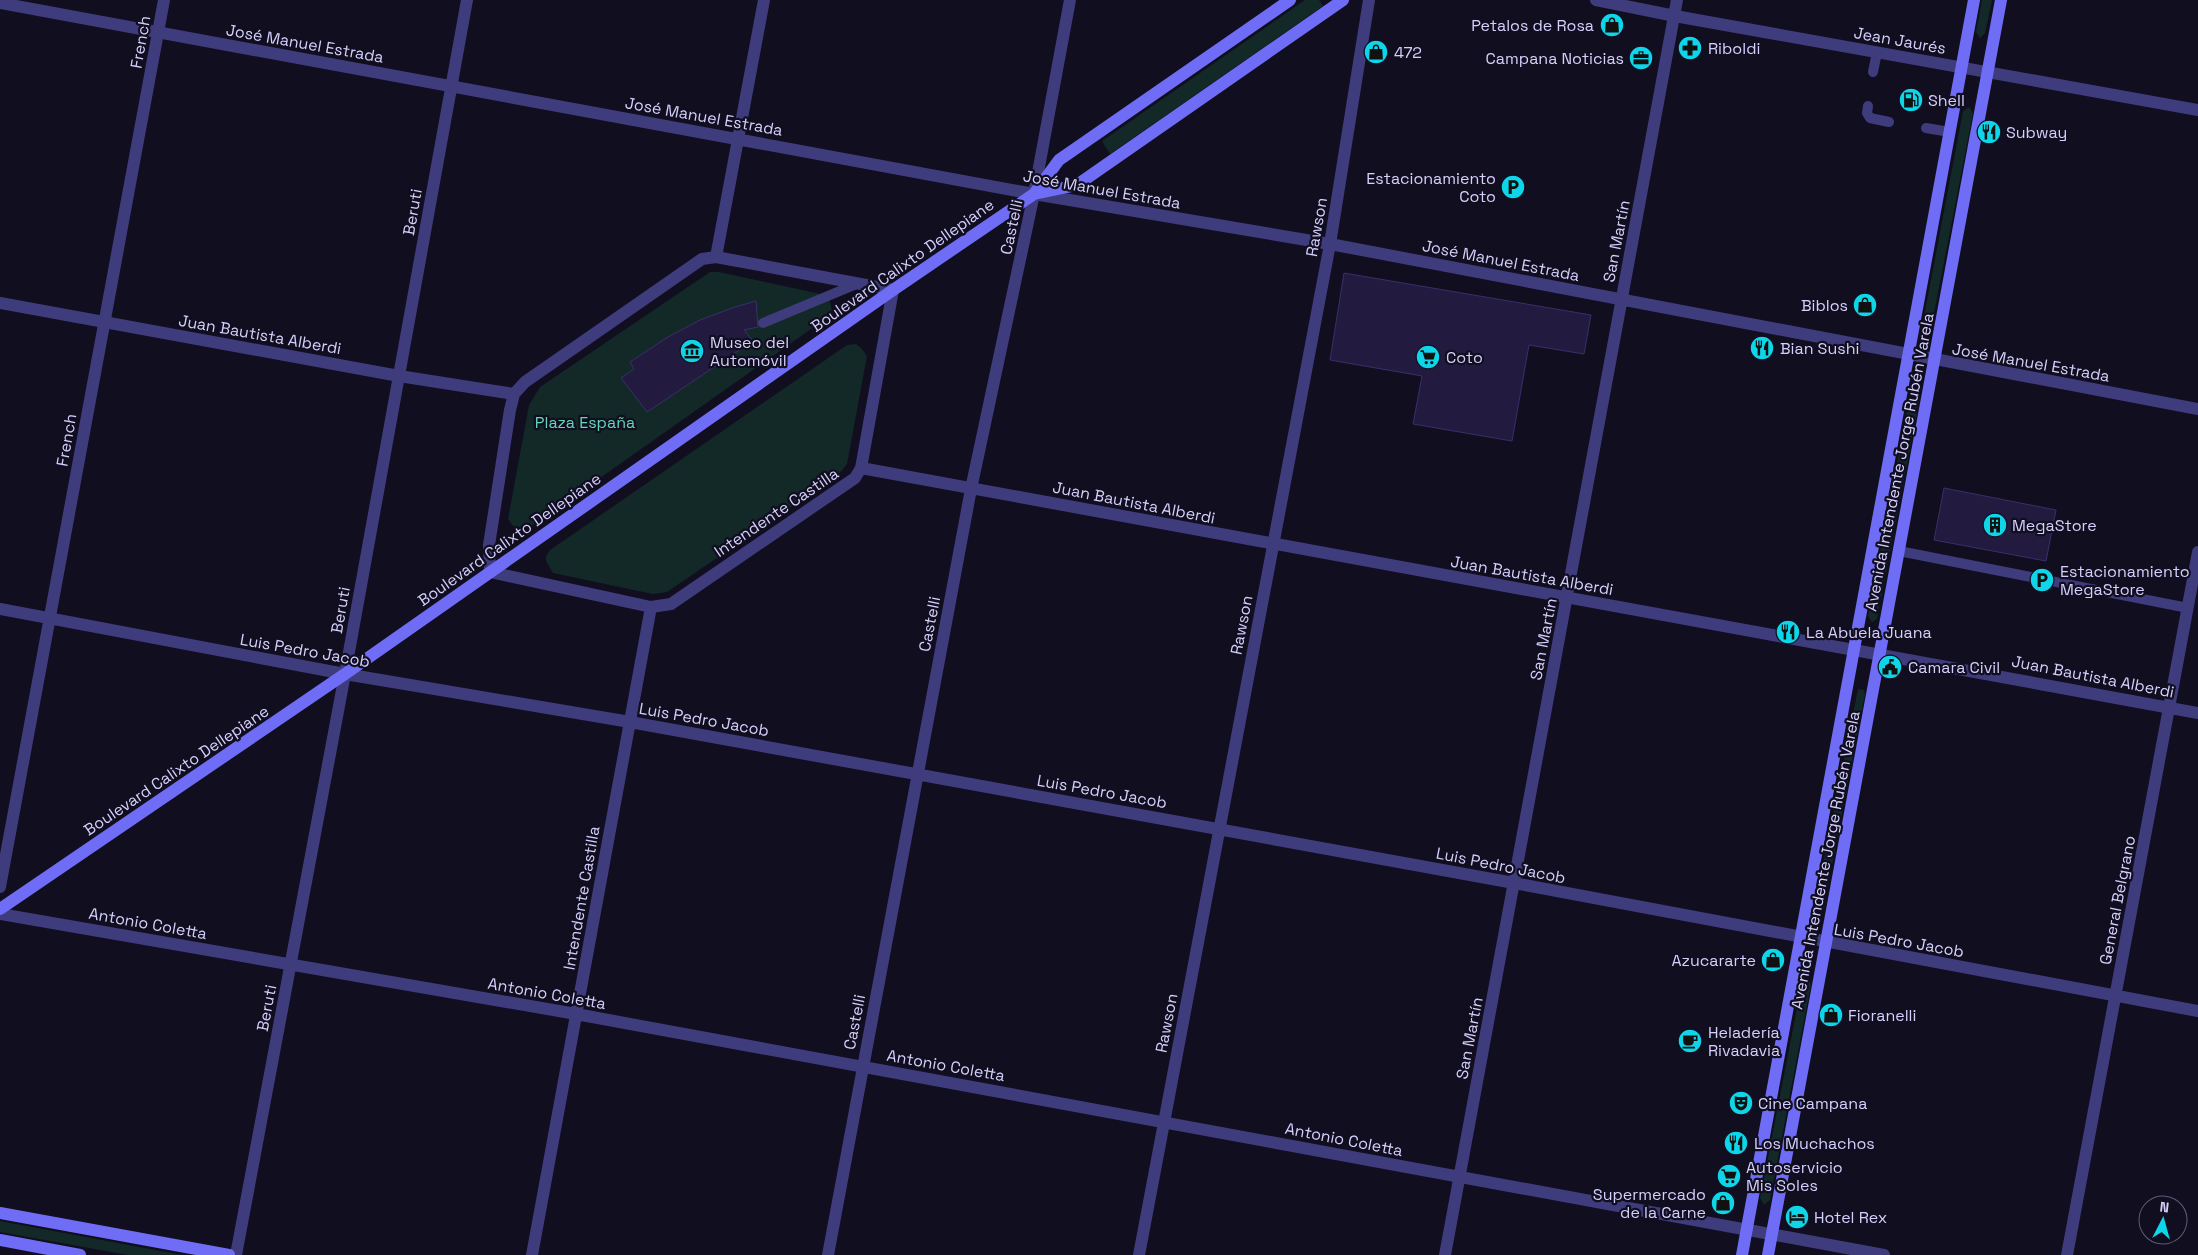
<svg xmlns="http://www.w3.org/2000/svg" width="2198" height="1255" font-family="'Space Grotesk',sans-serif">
<rect width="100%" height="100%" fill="#110e20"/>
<path fill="#122928" d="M1305,0H1319L1323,6L1110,154L1102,141Z
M1982,0H1992L1985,33L1980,38L1976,32Z
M1969,107L1973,113L1931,329L1925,333L1922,327L1963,111Z
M710,272H719L825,295L830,301L832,312L828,317L535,524L526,528L513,526L508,519L529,405L540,387Z
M856,344L862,349L867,356L847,464L838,475L667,592L653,594L553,573L546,561V556L550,550L847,345Z
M1911,397H1915L1919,402L1877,619L1872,622L1868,616L1909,400Z
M1858,689L1864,690L1865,694L1823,911L1818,914L1814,909Z
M1808,978L1811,984L1770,1200L1764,1205L1760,1198L1802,983Z
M0,1221L182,1255H128L0,1232Z"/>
<path fill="#221b3f" stroke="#3a2f6a" d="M1344,273L1591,315L1584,354L1529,345L1512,441L1413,424L1422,376L1330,360Z
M756,301L758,327L744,330L753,341L647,412L621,378L634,369L630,362L668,337L700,320L735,307Z
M1944,488L2056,510L2046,561L1934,540Z"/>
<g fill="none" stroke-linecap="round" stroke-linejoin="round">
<path stroke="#3e3c7c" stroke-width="10" d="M1873,72L1877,52
M1868,106L1867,113L1870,118L1889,122
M1926,128L1950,132
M763,323L859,283
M1899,551L2188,608"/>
<path stroke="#3e3c7c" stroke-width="12" d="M1596,0L1675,16L2198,110
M0,3L1034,194L1330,244L2198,409
M716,257L893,290L861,468L855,478L671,604L651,607L490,572L489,545L510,410L514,394L525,382L702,259Z
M716,257L764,0
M0,303L399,376L514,394
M861,468L2198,713
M0,609L345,674L630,722L1514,883L2198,1011
M0,887L164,0
M0,914L576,1014L1884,1255
M236,1255L345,674L467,0
M532,1255L651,607
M828,1255L971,489L1034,194L1070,0
M1139,1255L1330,244L1369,0
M1445,1255L1677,0
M2067,1255L2198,552"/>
<path stroke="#6f6df6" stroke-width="12" d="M1034,194L1077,185L1343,0
M0,909L345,674L893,290L1034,194L1059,160L1290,0
M0,1213L229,1255
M0,1240L80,1255
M1742,1255L1974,0
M1768,1255L2001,0"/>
</g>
<defs>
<g id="shop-disc" transform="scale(1.25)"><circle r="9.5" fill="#0fd5e9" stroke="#110e20"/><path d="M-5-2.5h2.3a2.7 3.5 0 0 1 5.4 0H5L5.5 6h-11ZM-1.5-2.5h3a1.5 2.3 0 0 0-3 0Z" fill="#111"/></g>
<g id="pharmacy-disc" transform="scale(1.25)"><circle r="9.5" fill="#0fd5e9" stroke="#110e20"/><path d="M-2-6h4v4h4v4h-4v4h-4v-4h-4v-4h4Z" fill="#111"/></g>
<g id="office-disc" transform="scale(1.25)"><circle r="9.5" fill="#0fd5e9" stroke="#110e20"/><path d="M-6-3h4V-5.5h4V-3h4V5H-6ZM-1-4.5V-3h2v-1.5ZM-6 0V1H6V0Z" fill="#111"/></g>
<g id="fuel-disc" transform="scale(1.25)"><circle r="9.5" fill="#0fd5e9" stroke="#110e20"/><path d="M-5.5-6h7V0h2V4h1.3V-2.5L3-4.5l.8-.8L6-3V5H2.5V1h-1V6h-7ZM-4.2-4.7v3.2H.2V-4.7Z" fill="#111"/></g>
<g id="restaurant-disc" transform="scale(1.25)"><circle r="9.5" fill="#0fd5e9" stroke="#110e20"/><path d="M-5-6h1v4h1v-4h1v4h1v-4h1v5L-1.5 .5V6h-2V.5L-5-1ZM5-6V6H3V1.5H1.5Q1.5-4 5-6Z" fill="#111"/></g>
<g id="parking-disc" transform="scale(1.25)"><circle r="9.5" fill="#0fd5e9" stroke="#110e20"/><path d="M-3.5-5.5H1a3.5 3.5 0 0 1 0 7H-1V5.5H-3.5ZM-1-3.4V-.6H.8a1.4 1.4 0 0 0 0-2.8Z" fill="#111"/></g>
<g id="museum-disc" transform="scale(1.25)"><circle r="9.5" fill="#0fd5e9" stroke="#110e20"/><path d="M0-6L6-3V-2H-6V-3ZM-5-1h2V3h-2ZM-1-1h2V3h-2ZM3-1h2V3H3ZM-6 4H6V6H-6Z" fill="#111"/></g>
<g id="supermarket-disc" transform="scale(1.25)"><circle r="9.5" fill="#0fd5e9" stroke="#110e20"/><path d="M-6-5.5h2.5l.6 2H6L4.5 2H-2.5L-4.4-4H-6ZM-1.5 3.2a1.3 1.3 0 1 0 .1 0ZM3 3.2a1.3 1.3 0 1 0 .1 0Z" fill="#111"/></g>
<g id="building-disc" transform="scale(1.25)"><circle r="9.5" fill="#0fd5e9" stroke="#110e20"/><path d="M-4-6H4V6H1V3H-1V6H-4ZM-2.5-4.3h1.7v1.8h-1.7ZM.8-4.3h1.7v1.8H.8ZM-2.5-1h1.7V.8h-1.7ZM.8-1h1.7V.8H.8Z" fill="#111"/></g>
<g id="civic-disc" transform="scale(1.25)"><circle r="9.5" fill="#0fd5e9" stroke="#110e20"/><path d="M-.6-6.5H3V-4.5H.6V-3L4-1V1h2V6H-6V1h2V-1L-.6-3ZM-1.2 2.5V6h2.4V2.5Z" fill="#111"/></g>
<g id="cafe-disc" transform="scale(1.25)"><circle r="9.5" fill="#0fd5e9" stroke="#110e20"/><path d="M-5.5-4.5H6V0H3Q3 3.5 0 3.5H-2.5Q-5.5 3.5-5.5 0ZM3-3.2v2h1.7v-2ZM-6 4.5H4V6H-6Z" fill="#111"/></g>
<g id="theatre-disc" transform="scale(1.25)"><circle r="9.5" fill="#0fd5e9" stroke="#110e20"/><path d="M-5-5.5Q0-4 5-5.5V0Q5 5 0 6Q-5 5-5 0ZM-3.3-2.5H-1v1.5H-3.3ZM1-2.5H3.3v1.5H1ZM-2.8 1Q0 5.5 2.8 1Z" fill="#111"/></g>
<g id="hotel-disc" transform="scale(1.25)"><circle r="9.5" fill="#0fd5e9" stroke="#110e20"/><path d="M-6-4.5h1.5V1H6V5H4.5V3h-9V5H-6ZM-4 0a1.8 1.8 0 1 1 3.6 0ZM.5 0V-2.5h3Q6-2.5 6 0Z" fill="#111"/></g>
</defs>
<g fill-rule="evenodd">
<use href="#shop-disc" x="1612" y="25"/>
<use href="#pharmacy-disc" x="1690" y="48"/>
<use href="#shop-disc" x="1376" y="52"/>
<use href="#office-disc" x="1641" y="58"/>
<use href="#fuel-disc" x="1911" y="100"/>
<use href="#restaurant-disc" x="1989" y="132"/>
<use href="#parking-disc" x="1513" y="187"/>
<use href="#shop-disc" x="1865" y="305"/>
<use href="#restaurant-disc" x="1762" y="348"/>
<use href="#museum-disc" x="692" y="351"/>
<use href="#supermarket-disc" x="1428" y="357"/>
<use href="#building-disc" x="1995" y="525"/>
<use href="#parking-disc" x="2042" y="580"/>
<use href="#restaurant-disc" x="1788" y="632"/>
<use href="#civic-disc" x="1890" y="667"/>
<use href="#shop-disc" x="1773" y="960"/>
<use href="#shop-disc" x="1831" y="1015"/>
<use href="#cafe-disc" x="1690" y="1041"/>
<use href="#theatre-disc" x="1741" y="1103"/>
<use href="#restaurant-disc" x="1736" y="1143"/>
<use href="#supermarket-disc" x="1729" y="1176"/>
<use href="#shop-disc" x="1723" y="1203"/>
<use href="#hotel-disc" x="1797" y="1217"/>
</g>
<g text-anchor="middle" stroke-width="4.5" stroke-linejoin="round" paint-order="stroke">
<g font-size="16" fill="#d4d0fc" stroke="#110e20" text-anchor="start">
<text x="1594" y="31" text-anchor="end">Petalos de Rosa</text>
<text x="1708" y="54">Riboldi</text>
<text x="1394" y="58">472</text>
<text x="1624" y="64" text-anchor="end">Campana Noticias</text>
<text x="1928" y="106">Shell</text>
<text x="2006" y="138">Subway</text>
<text x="1496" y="184" text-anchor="end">Estacionamiento<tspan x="1496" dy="18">Coto</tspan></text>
<text x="1848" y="311" text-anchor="end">Biblos</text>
<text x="710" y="348">Museo del<tspan x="710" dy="18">Automóvil</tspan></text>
<text x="1780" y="354">Bian Sushi</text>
<text x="1446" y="363">Coto</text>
<text x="2012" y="531">MegaStore</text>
<text x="2060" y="577">Estacionamiento<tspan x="2060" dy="18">MegaStore</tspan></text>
<text x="1806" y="638">La Abuela Juana</text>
<text x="1908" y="673">Camara Civil</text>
<text x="1756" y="966" text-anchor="end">Azucararte</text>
<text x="1848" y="1021">Fioranelli</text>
<text x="1708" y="1038">Heladería<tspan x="1708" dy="18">Rivadavia</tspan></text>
<text x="1758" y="1109">Cine Campana</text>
<text x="1754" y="1149">Los Muchachos</text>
<text x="1746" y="1173">Autoservicio<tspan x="1746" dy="18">Mis Soles</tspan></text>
<text x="1706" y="1200" text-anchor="end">Supermercado<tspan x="1706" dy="18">de la Carne</tspan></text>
<text x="1814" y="1223">Hotel Rex</text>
</g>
<g font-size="16" fill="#d4d0fc" stroke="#110e20">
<text transform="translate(1900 40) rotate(10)" y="6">Jean Jaurés</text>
<text transform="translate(140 42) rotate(-80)" y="6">French</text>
<text transform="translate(305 43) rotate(10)" y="6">José Manuel Estrada</text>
<text transform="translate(704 116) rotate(10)" y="6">José Manuel Estrada</text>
<text transform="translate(1102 189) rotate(10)" y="6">José Manuel Estrada</text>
<text transform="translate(412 212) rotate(-80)" y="6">Beruti</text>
<text transform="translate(1011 227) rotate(-78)" y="6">Castelli</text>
<text transform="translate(1316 227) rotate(-80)" y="6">Rawson</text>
<text transform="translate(1616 241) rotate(-79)" y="6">San Martín</text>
<text transform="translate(1501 260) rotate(11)" y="6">José Manuel Estrada</text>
<text transform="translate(902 265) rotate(-35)" y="6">Boulevard Calixto Dellepiane</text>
<text transform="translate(260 334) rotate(10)" y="6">Juan Bautista Alberdi</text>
<text transform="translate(2031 362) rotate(10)" y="6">José Manuel Estrada</text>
<text transform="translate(66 440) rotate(-80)" y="6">French</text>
<text transform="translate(1899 462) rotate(-79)" y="6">Avenida Intendente Jorge Rubén Varela</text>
<text transform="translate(1134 502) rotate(11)" y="6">Juan Bautista Alberdi</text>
<text transform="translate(776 512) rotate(-34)" y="6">Intendente Castilla</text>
<text transform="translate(509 539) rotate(-35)" y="6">Boulevard Calixto Dellepiane</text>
<text transform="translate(1532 575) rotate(10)" y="6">Juan Bautista Alberdi</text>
<text transform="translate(340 610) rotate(-80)" y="6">Beruti</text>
<text transform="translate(929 624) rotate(-79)" y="6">Castelli</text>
<text transform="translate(1241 625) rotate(-79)" y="6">Rawson</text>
<text transform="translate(1543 639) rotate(-79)" y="6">San Martín</text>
<text transform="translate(305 650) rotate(10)" y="6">Luis Pedro Jacob</text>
<text transform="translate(2093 676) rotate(11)" y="6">Juan Bautista Alberdi</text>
<text transform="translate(704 719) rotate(10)" y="6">Luis Pedro Jacob</text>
<text transform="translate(176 770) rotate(-34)" y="6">Boulevard Calixto Dellepiane</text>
<text transform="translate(1102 791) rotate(10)" y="6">Luis Pedro Jacob</text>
<text transform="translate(1825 860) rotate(-79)" y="6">Avenida Intendente Jorge Rubén Varela</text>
<text transform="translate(1501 865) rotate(11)" y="6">Luis Pedro Jacob</text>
<text transform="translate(581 898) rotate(-80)" y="6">Intendente Castilla</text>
<text transform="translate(2117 900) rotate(-79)" y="6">General Belgrano</text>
<text transform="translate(148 923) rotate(10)" y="6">Antonio Coletta</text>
<text transform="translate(1899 940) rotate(10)" y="6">Luis Pedro Jacob</text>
<text transform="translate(547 993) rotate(10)" y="6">Antonio Coletta</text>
<text transform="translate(266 1008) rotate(-79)" y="6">Beruti</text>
<text transform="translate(854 1022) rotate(-79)" y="6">Castelli</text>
<text transform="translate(1166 1023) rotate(-79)" y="6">Rawson</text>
<text transform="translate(1469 1038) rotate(-79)" y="6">San Martín</text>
<text transform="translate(946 1065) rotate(10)" y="6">Antonio Coletta</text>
<text transform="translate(1344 1139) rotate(11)" y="6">Antonio Coletta</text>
</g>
<g font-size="16" fill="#61d7b8" stroke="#110e20">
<text x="585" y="428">Plaza España</text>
</g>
</g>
<g transform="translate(2163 1220) rotate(6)"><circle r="24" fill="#110e20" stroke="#5f5c78"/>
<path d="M0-4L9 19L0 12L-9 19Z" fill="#0fd5e9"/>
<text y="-8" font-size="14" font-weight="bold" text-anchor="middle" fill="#d4d0fc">N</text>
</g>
</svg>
